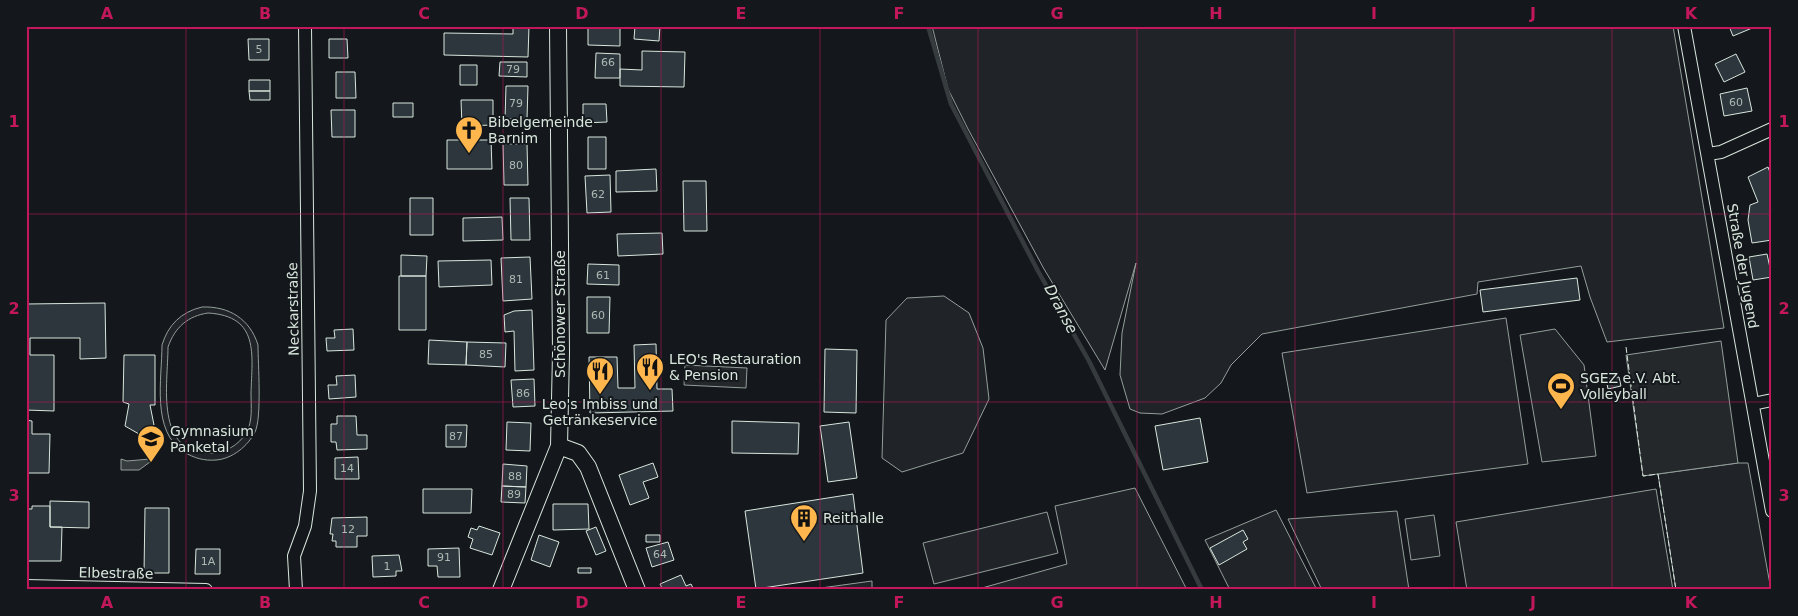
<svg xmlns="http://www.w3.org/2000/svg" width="1798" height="616" font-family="'DejaVu Sans',sans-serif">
<rect width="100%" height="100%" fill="#14181c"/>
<path fill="#202428" stroke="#939e99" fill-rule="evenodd" d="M932,26H1673L1724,328L1607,342L1590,297L1581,266L1478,282L1477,294L1262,334L1231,365L1221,383L1205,398L1162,414L1140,413L1130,409L1120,375L1122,333L1136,263L1105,370L1044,269L968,129L948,89Z
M944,296L969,313L983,348L989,399L963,453L902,472L882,458L886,320L907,298Z
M202,307C229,306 250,319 258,345C258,363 262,418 255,432C248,446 232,459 216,460C204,461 194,458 184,452C151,431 162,379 162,345C168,325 181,312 202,307ZM208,313C260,316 252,355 251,393C251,406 253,422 246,433C239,445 225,453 211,453C154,454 168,384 168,347C175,327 188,316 208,313Z
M1506,318L1528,464L1307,493L1282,353Z
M1555,329L1584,365L1596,456L1542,462L1520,335Z
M1738,463H1748L1771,590H1676L1658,474Z
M1135,488L1187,590H975L1067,564L1055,506Z
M1656,489L1673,590H1467L1456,522Z
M1276,510L1317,590H1230L1205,540Z
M1397,511L1409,590H1322L1288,519Z
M1047,512L1058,553L934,584L923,543Z
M1434,515L1440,556L1411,560L1405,519Z
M872,581V590H806Z"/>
<path fill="#24282b" stroke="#939e99" d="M1721,341L1738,463L1643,476L1626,355Z
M685,365L747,368L746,388L684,385Z"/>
<path fill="#363b3e" stroke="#939e99" d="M121,459L127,461L150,459V462L139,470H121Z"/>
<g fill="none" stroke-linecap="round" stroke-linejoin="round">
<path stroke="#363b3e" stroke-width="4.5" d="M928,26L951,104L1038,271L1089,361L1202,590"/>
</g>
<path fill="#2c363c" stroke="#d8e6dc" d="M513,26H529L528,57L444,55V33L513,34Z
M588,26H620V46L588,45Z
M635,26H660L659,41L634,39Z
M1729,26H1757L1733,36Z
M248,39H269V60H249Z
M329,39H347L348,58H329Z
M642,51L685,52L684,87L620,86V69L642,70Z
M596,53L620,54V78H595Z
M1736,54L1745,72L1724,82L1715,64Z
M500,62H527V77L499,76Z
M460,65H477V85H460Z
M336,72H355L356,98H336Z
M249,80H270V91H249Z
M506,86H528L527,119H505Z
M1747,88L1752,111L1724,116L1720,94Z
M249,91H270V100H250Z
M461,100H493V125L462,126Z
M393,103H413V117H393Z
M583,104H606L607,122L583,123Z
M331,110H355V137H332Z
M588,137H606V169H588Z
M447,140H491L492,169H447Z
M503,144H527L528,185H504Z
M1768,167L1772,178V240L1752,243L1748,220L1750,205L1758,202L1748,177Z
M656,169L657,191L616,192V171Z
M610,175L611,212L587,213L585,176Z
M683,181H706L707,231H684Z
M410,198H433V235H410Z
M510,198H529L530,240H511Z
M502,217L503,240L463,241V218Z
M662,233L663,254L618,256L617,234Z
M1767,254L1772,277L1753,280L1749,257Z
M401,255L427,256L426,276H401Z
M530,257L532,299L503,301L501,258Z
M491,260L492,285L439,287L438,261Z
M588,264L619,265V285L587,284Z
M399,276H426V330H399Z
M1577,278L1580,300L1483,312L1480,290Z
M587,297H610L609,333H587Z
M105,303L106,358L80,359V338H30V355H54V411L26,410V304Z
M532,310L534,370L515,371L514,331L505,332L504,315L514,311Z
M353,329L354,350L327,351L326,338H335L334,330Z
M429,340L467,342L466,365L428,364Z
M467,342L506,343L505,367L466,365Z
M656,344L657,389H672L673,411L590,413L589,357H617L618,388H635L634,345Z
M825,349L857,350L856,413L824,412Z
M124,355H155V405H150L154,425L139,434L125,426L129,404L123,402Z
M355,375L356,397L329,399L328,385H337L336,376Z
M1619,377L1621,386L1608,389L1606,379Z
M534,379L535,406L513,407L511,380Z
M337,416H356L357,435H367V449L337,450L336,442H331V424H337Z
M1200,418L1208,462L1163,470L1155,426Z
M26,420L32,421V434H50L49,473H26Z
M732,421L799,423L798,454L732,453Z
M507,422L531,423L530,451L506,450Z
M849,422L857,478L828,482L820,426Z
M446,425H467L466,447H446Z
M358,457L359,479H335V458Z
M653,463L658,477L643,482L649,498L630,505L619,475Z
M503,464L527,466L526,487L502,486Z
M502,486L526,487L525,503L501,502Z
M423,489H472L471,513H423Z
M853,494L863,573L756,589L745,511Z
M50,501L89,502V528L50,527Z
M553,504H588L589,529L553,530Z
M32,506H50V527H62L61,561H26V509H32Z
M145,508H169V573H144Z
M367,517V536H357V547H336V541H332L333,534H330L332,518Z
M479,526L500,533L492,555L470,548L473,539L468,537L471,528L477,530Z
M596,527L606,551L596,555L586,531Z
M1243,530L1248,539L1243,542L1247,549L1219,565L1210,548Z
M539,535L559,542L550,567L531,560Z
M646,535H660V542H646Z
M668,542L674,560L652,567L646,548Z
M459,548L460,577H438L437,566H428V549Z
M196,549H220V574H195Z
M399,555L402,571H396V576L373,577L372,556Z
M578,568H591V573H578Z
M681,575L686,586L691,584L694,590H663L660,584Z"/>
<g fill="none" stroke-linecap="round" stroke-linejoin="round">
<g stroke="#d8e6dc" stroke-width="14">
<path id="minor" d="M1684,26L1772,511
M1708,154L1721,152L1772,129
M1753,404L1772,400
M26,586L206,590
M296,590L294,556L305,526L310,491L305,26"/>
</g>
<g stroke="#d8e6dc" stroke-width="18">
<path id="tertiary" d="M559,446L578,453L588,467L637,590
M501,590L559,446L561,353L558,26"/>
</g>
<use href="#minor" stroke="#14181c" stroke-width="12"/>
<use href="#tertiary" stroke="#14181c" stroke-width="16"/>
<path stroke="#d8e6dc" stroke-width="1" stroke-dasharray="6 2.5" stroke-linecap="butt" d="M1626,347L1643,476L1658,474L1676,590"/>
</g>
<path fill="none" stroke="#c2185b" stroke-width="1" stroke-opacity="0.55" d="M186,26V590M344,26V590M503,26V590M661,26V590M820,26V590M978,26V590M1137,26V590M1295,26V590M1454,26V590M1612,26V590M26,214H1772M26,402H1772"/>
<defs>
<g id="church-pin" transform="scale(1.4375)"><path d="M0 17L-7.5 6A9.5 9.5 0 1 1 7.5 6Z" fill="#ffb74d" stroke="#14181c"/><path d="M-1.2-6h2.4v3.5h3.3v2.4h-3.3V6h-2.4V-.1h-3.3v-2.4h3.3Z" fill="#111"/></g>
<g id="restaurant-pin" transform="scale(1.4375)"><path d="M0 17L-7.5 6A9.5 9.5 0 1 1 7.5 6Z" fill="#ffb74d" stroke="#14181c"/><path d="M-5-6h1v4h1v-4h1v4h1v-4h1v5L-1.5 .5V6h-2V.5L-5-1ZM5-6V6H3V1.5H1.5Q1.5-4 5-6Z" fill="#111"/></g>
<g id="stadium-pin" transform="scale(1.4375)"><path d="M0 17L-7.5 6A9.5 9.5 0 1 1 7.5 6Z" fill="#ffb74d" stroke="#14181c"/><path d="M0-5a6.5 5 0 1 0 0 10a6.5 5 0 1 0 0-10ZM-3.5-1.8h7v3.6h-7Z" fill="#111"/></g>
<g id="school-pin" transform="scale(1.4375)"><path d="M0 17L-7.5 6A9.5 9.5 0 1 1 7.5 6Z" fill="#ffb74d" stroke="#14181c"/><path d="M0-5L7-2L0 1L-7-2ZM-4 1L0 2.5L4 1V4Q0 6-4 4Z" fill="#111"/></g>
<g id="building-pin" transform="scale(1.4375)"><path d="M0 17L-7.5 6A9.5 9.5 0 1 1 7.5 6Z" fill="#ffb74d" stroke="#14181c"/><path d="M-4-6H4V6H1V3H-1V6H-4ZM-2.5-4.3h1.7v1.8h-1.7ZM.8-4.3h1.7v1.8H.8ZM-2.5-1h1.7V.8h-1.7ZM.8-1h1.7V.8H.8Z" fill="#111"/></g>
</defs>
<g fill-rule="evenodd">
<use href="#church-pin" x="469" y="130"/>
<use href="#restaurant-pin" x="650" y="367"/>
<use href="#restaurant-pin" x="600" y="371"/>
<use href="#stadium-pin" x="1561" y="386"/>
<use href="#school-pin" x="151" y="439"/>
<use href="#building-pin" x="804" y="518"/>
</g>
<g text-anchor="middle" stroke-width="4" stroke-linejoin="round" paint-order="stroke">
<g font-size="11" fill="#adbab4">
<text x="259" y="53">5</text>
<text x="608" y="66">66</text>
<text x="513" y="73">79</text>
<text x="1736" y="106">60</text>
<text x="516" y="107">79</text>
<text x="516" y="169">80</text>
<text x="598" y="198">62</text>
<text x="603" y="279">61</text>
<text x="516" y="283">81</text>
<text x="598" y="319">60</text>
<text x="486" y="358">85</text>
<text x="523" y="397">86</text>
<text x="456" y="440">87</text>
<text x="347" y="472">14</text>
<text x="515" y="480">88</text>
<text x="514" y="498">89</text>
<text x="348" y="533">12</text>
<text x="660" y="558">64</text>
<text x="444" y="561">91</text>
<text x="208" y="565">1A</text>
<text x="387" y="570">1</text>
</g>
<g font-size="14" fill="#d8e6dc" stroke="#14181c" text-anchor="start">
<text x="488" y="127">Bibelgemeinde<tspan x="488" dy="16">Barnim</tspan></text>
<text x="669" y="364">LEO's Restauration<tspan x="669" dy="16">&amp; Pension</tspan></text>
<text x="1580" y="383">SGEZ e.V. Abt.<tspan x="1580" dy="16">Volleyball</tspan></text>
<text x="600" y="409" text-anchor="middle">Leo's Imbiss und<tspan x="600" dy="16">Getränkeservice</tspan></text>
<text x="170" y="436">Gymnasium<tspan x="170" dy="16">Panketal</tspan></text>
<text x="823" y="523">Reithalle</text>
</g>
<g font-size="14" fill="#d8e6dc" stroke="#14181c">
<text transform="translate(1743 266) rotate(80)" y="5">Straße der Jugend</text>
<text transform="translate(293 309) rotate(-91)" y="5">Neckarstraße</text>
<text transform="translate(560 314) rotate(-90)" y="5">Schönower Straße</text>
<text transform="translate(116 573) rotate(1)" y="5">Elbestraße</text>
</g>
<g font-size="15" font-style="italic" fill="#d8e6dc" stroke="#14181c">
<text transform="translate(1061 309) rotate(62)" y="5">Dranse</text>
</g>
</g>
<rect width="1798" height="616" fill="none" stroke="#14181c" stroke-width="55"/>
<rect x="28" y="28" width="1742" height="560" fill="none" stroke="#c2185b" stroke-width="2"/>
<g font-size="16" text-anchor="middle" font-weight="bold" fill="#c2185b">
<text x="107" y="19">A</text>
<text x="265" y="19">B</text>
<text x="424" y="19">C</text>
<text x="582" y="19">D</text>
<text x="741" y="19">E</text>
<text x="899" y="19">F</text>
<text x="1057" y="19">G</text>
<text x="1216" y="19">H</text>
<text x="1374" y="19">I</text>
<text x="1533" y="19">J</text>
<text x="1691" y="19">K</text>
<text x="14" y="127">1</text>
<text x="1784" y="127">1</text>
<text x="14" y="314">2</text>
<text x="1784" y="314">2</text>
<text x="14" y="501">3</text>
<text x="1784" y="501">3</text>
<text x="107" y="608">A</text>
<text x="265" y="608">B</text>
<text x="424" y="608">C</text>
<text x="582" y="608">D</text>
<text x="741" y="608">E</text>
<text x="899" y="608">F</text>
<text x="1057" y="608">G</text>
<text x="1216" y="608">H</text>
<text x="1374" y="608">I</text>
<text x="1533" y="608">J</text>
<text x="1691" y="608">K</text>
</g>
</svg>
